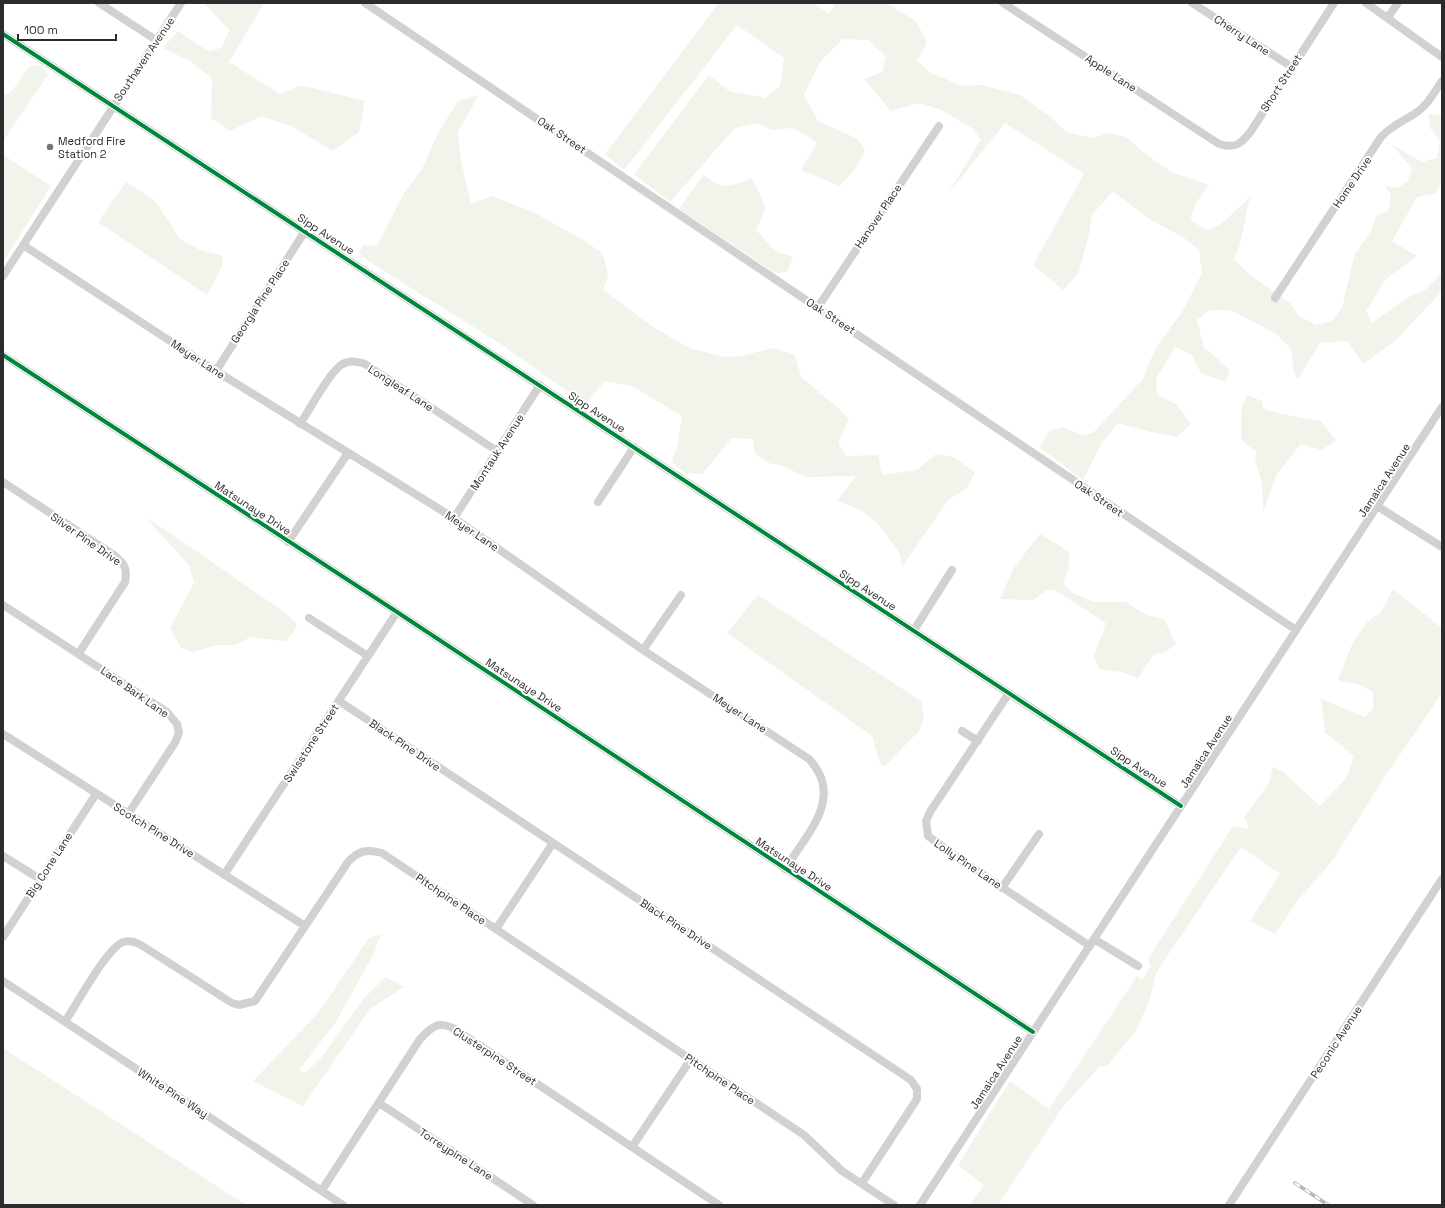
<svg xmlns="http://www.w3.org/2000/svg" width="1445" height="1208" font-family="'Space Grotesk',sans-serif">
<rect width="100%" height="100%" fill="#fff"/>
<path fill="#f0f4ea" d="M204,3H264L229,62L280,94L300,86L312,88L365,101L359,132L333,151L293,127L261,116L230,131L211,118L212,79L192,62L163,48L178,31L208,51L222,48L229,30Z
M719,3H811L829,13L836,3H886L916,21L927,43L917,60L929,72L962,86L982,85L1020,95L1049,116L1067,132L1092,138L1109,133L1126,137L1142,151L1171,172L1209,185L1196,203L1190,220L1207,230L1221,224L1250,197L1240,244L1234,259L1251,276L1290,303L1299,316L1316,325L1332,321L1342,308L1354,256L1371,231L1376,216L1388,210L1391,195L1385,186L1398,188L1408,181L1412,168L1391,144L1422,162L1437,158L1440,141L1430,128L1429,114L1442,116V184L1434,194L1417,197L1392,241L1417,256L1386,279L1366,311L1372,323L1405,299L1426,289L1442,273V291L1395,341L1363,364L1347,341L1320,343L1298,379L1294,373L1291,349L1275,333L1230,310H1210L1197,320L1204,347L1230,370L1225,382L1201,373L1192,355L1175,347L1156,379L1157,394L1177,405L1191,424L1176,437L1147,431L1118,423L1101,444L1083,480L1039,447L1050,431L1062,427L1083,435L1093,433L1143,379L1155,349L1184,309L1202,273L1199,250L1183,237L1149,219L1113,191L1092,215L1088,239L1078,274L1063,290L1033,265L1084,174L1005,123L948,194L981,139L972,128L939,109L919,103L891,111L864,79L882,72L886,57L868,40L843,39L820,62L804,95L818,121L858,139L865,151L855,169L840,186L801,170L817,143L811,138L792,128L772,130L758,123L735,128L670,202L634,174L709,75L729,91L765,98L780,86L784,58L737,25L624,170L605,154Z
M42,65L48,75L3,141V96L12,91L29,67Z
M479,95L458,132L461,161L471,204L492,196L533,212L585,241L603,254L608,276L603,290L653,327L689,348L725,357L741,356L774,348L795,355L801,377L839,409L849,419L838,443L846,456L878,455L882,475L917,470L936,454L954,457L975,473L967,488L948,500L902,567L900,554L880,526L864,512L837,500L857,476L806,477L783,466L769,463L755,454L753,439L732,438L702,474L685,473L672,462L678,442L682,416L632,386L605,381L586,404L496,341L379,268L359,254L363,245L377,246L404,193L422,169L438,133L458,101Z
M3,155L51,186L3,262Z
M703,175C723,190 730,187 752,178L766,208L756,230L775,251L793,257L787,272L775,273L679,209Z
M126,182L153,199L158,205L180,239L200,250L223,256L222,267L207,295L98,222Z
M1247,395L1262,401L1263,409L1282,414L1321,421L1336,440L1322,450L1301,444L1277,474L1263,512L1262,483L1255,461L1257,452L1241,440V409Z
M146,518L170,533L284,612L297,624L294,632L285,641L250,637L236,645H218L192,652L181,648L170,628L194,583L189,565Z
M1040,534L1068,551C1072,563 1067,572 1063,583L1073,593L1094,602H1126L1147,615L1164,619L1176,644L1164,653L1154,654L1138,678L1122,672L1099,669L1094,656L1106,623L1055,590H1047L1033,600L1000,599L1013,569Z
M1393,589L1442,628V693L1378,787L1333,860L1298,900L1275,934L1250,921L1280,874L1241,847L1157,971L1149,1001L1136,1031L1107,1066L1099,1067L1062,1108L998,1205H970L984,1185L958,1165L1010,1081L1049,1109L1137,976L1142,980L1151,966L1148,959L1233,826L1249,829L1244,817L1269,783L1273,767L1283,772L1320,806L1347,777L1354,756L1324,732V722L1321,699L1365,717L1373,709V692L1360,685L1338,680L1353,642L1367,622L1381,612Z
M758,595L921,701L924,718L919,731L885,766L880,764L872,736L727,633Z
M381,934L374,953L336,1022L299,1070L305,1073L321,1058L364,998L386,977L404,987L370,1009L303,1106L253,1081L319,1012L369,938Z
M3,1048L246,1205H3Z"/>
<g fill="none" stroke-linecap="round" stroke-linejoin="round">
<path stroke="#d1d1d1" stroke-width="8" d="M99,3L156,40
M365,3C676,212 986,421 1296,630
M1003,3L1219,144C1235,149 1241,144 1251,131L1334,3
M1192,3L1292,67
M1366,3L1442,57
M1388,17L1398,3
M3,34L1181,806
M23,245L216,371L454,518L643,650L809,759C845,797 807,834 785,869
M3,276L181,3
M1275,298L1381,137C1391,126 1402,122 1414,114C1427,107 1434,92 1442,81
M818,307L939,126
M3,355L397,612L1033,1032
M216,371L305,231
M300,424C309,411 329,373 341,365C349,360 356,361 365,364L497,451
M3,482L114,555C124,563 128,569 125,582L79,653
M598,502L634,447
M1377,506L1442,547
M454,518L540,385
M288,542L348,453
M3,605L167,712L177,724L179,732L176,741L128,814
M309,618L368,656
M914,630L952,570
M643,650L681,595
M1009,693L930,812L926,821L928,836L964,862L1090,946
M339,701L911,1080L917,1089V1099L862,1183
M962,731L978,741
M3,734L305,926
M3,856L40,879
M224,875L397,612
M1002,888L1039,834
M496,929L553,843
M3,937L96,794
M1094,939L1138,966
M3,981L343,1205
M65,1022C76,1005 107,948 123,942C130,940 135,942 141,945L232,1003L239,1005L255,1001L348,862C359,850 367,849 382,853L804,1135L842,1171L894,1205
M379,1103L533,1205
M632,1147L691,1059
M322,1190L420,1039C433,1025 440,1020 458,1031L719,1205
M920,1205L1442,407
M1229,1205L1442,879"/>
<g stroke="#b8b8b8" stroke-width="3.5">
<path id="rail" d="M1295,1183L1328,1205"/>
</g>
<use href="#rail" stroke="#fff" stroke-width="2" stroke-dasharray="6" stroke-linecap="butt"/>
<g stroke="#fff" stroke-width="6">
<path id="cycleway" d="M3,34L1181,806
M3,355L397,612L1033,1032"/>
</g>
<use href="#cycleway" stroke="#00873e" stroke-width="4"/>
</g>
<circle fill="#767676" stroke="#fff" stroke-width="1.5" cx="50" cy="147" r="4"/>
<g text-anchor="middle" stroke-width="4" stroke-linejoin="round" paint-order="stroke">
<g font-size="11" fill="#2c2c2c" stroke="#fff">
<text transform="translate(1242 35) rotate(33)" y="4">Cherry Lane</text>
<text transform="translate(144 59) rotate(-56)" y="4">Southaven Avenue</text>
<text transform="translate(1111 73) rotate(33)" y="4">Apple Lane</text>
<text transform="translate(1281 83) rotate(-57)" y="4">Short Street</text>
<text transform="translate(562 135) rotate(34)" y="4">Oak Street</text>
<text transform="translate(1352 182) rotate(-56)" y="4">Home Drive</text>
<text transform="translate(878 216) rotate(-56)" y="4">Hanover Place</text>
<text transform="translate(326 234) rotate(33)" y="4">Sipp Avenue</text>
<text transform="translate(260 301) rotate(-57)" y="4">Georgia Pine Place</text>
<text transform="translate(831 316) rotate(33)" y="4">Oak Street</text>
<text transform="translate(198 359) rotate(33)" y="4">Meyer Lane</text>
<text transform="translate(401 388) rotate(33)" y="4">Longleaf Lane</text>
<text transform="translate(597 412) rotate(33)" y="4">Sipp Avenue</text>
<text transform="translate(497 452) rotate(-57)" y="4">Montauk Avenue</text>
<text transform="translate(1384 480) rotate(-57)" y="4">Jamaica Avenue</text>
<text transform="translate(1099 498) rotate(34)" y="4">Oak Street</text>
<text transform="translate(253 508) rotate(33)" y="4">Matsunaye Drive</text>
<text transform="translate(472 531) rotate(34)" y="4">Meyer Lane</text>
<text transform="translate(86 539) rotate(35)" y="4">Silver Pine Drive</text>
<text transform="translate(868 590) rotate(33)" y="4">Sipp Avenue</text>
<text transform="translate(524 685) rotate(33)" y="4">Matsunaye Drive</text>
<text transform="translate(135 692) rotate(35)" y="4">Lace Bark Lane</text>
<text transform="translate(740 713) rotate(33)" y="4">Meyer Lane</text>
<text transform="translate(311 743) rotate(-57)" y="4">Swisstone Street</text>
<text transform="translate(405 745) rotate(34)" y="4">Black Pine Drive</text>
<text transform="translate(1206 751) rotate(-57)" y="4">Jamaica Avenue</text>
<text transform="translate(1139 767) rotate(33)" y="4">Sipp Avenue</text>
<text transform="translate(154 830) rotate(32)" y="4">Scotch Pine Drive</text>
<text transform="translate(794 864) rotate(33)" y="4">Matsunaye Drive</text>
<text transform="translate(968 864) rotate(34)" y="4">Lolly Pine Lane</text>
<text transform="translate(49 865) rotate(-57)" y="4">Big Cone Lane</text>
<text transform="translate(451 899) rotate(34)" y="4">Pitchpine Place</text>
<text transform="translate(676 924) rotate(33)" y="4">Black Pine Drive</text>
<text transform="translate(1336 1042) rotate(-57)" y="4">Peconic Avenue</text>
<text transform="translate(495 1056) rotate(33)" y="4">Clusterpine Street</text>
<text transform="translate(996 1072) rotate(-57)" y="4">Jamaica Avenue</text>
<text transform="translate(720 1079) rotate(34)" y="4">Pitchpine Place</text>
<text transform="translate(173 1093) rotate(33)" y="4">White Pine Way</text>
<text transform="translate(456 1154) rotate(33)" y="4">Torreypine Lane</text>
</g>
<g font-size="11" fill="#2c2c2c" stroke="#fff" text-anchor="start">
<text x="58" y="145">Medford Fire<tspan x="58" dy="13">Station 2</tspan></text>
</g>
</g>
<rect width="1445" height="1208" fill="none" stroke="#2c2c2c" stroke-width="8"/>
<path d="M18 34v6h98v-6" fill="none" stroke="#2c2c2c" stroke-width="2"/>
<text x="24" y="34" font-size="12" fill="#2c2c2c" stroke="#ffffff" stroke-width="3" paint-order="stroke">100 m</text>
</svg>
